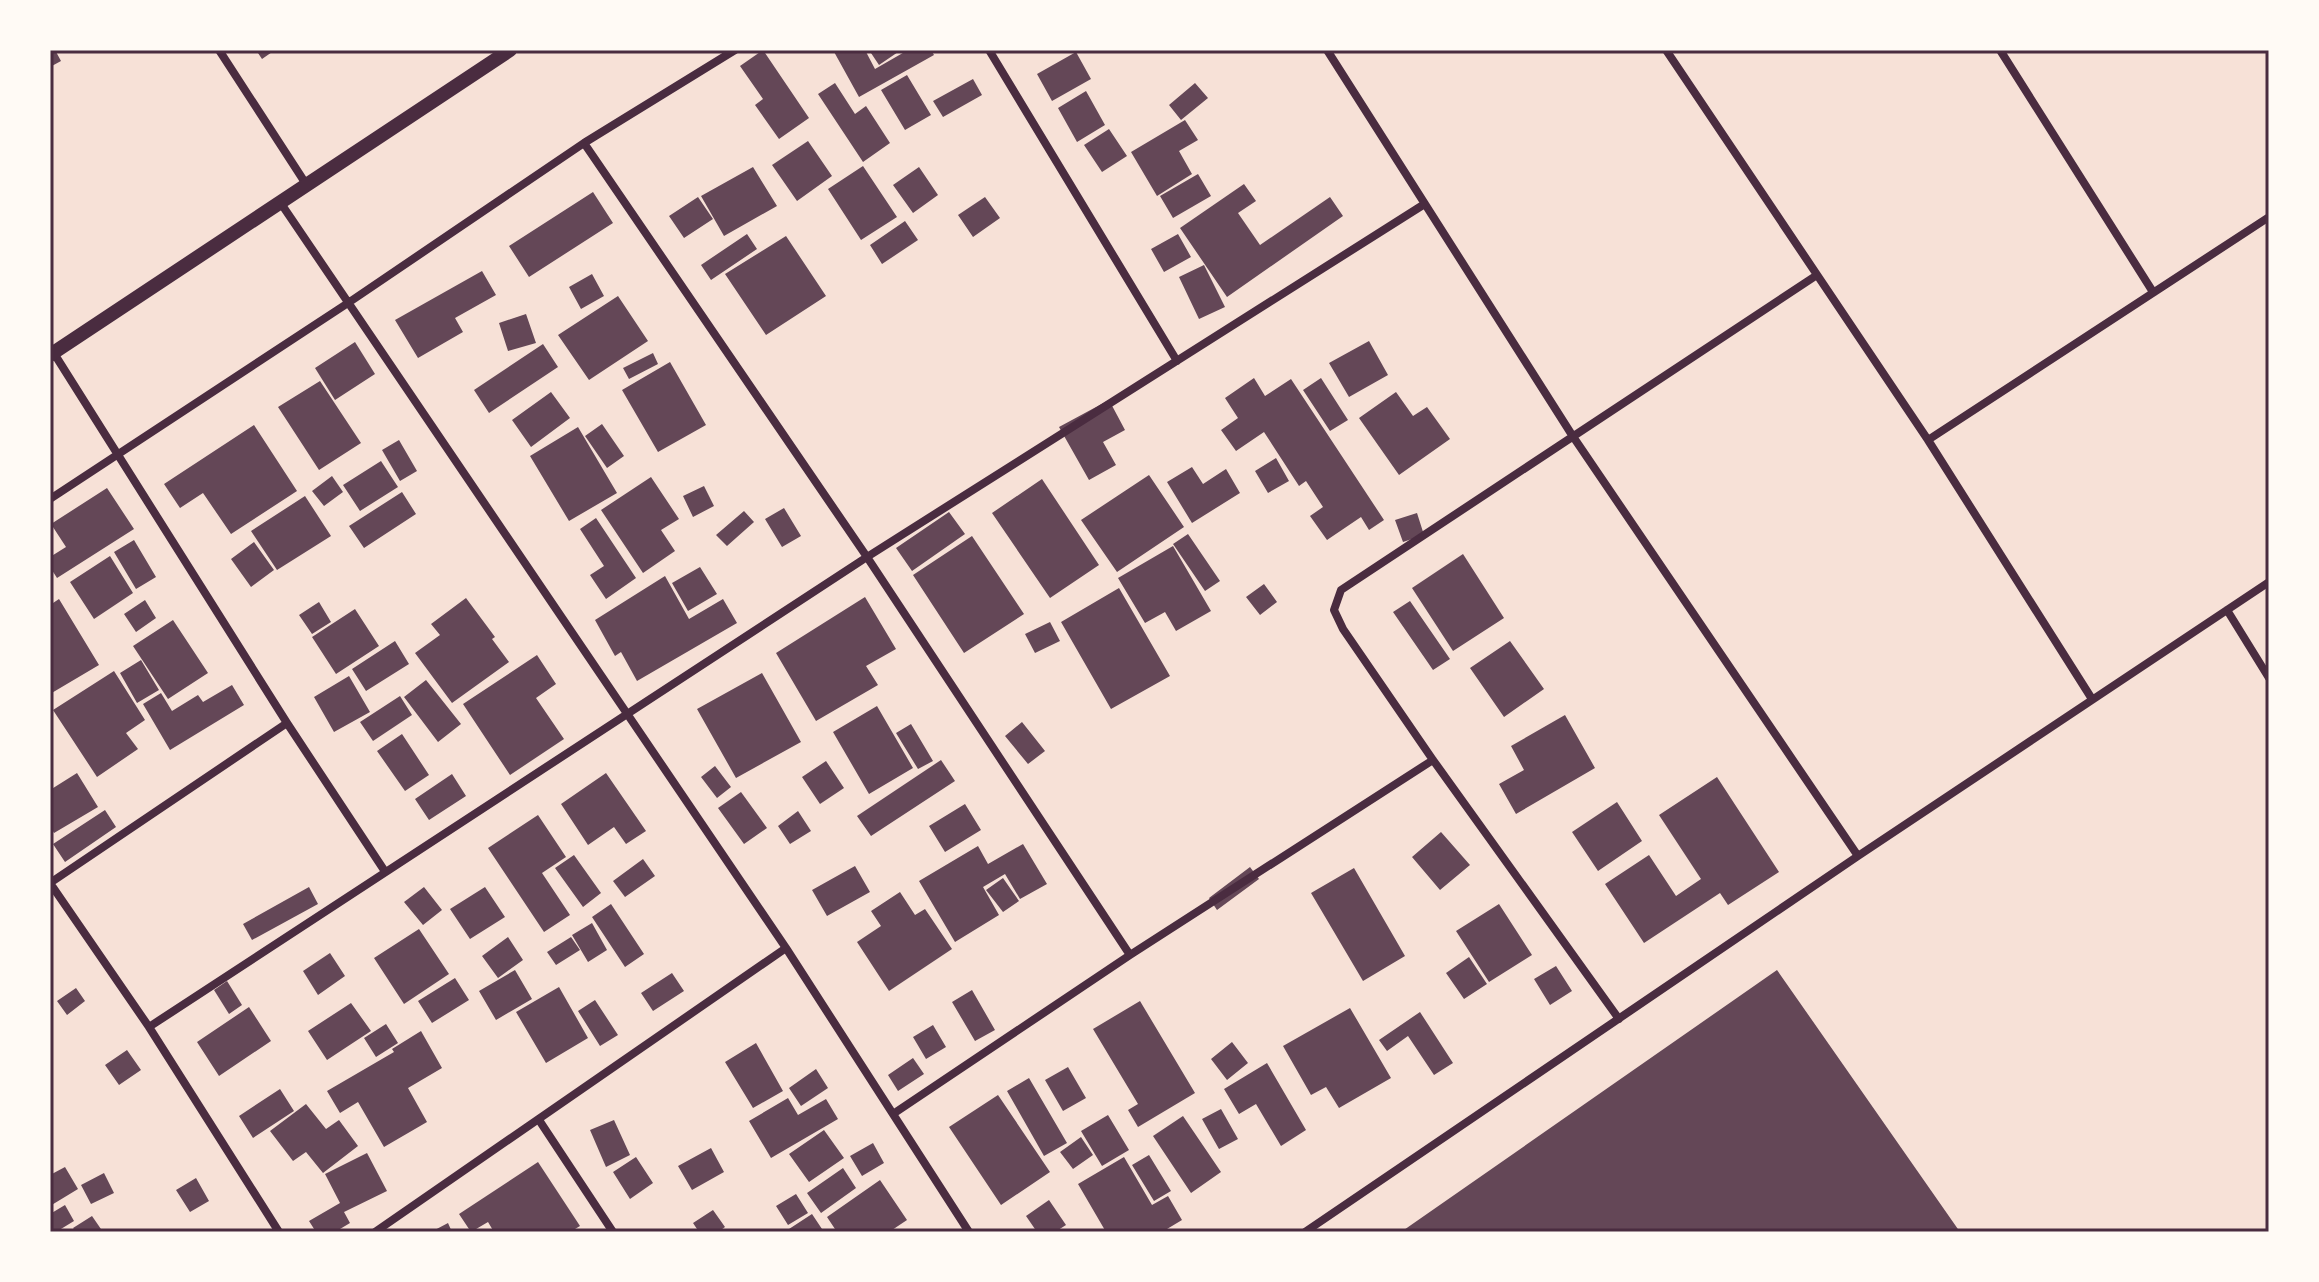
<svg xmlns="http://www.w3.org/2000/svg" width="2319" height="1282" font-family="'Varela Round',sans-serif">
<rect width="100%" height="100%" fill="#f7e1d7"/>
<path fill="#644757" d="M50,50H55L61,61L50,67Z
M256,50H275L262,59Z
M763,50L809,118L779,139L755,105L763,99L740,66Z
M833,50H865L875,69L908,50H931L934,55L859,97Z
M869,50H901L879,65Z
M1076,52L1091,79L1052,101L1037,74Z
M907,75L931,115L905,130L881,90Z
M973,79L982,95L943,117L933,101Z
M835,83L855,114L866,106L890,143L863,162L818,94Z
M1195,83L1208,98L1181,120L1169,105Z
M1086,91L1105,125L1077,142L1058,108Z
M1185,120L1198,140L1179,151L1192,174L1157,196L1131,152Z
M1109,129L1127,156L1102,172L1084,145Z
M808,141L832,176L797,201L772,165Z
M863,166L897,217L861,240L828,189Z
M753,167L777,206L724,236L701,196Z
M919,167L938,195L913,213L893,185Z
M1198,174L1211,196L1173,218L1160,196Z
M1244,184L1256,201L1238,213L1260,245L1330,197L1343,216L1227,297L1180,228Z
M593,192L613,223L529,277L509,246Z
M698,197L713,219L684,238L669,216Z
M985,197L1000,218L973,237L958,215Z
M905,221L918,240L882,264L870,245Z
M747,234L757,249L711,280L701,265Z
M1178,234L1191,257L1164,272L1151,249Z
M786,236L826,296L766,335L725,274Z
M1204,265L1225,307L1199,319L1179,277Z
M482,271L496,295L455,318L463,332L418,358L395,320Z
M592,274L604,296L581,309L569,287Z
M618,296L648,341L589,380L558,335Z
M526,314L536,343L508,351L499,323Z
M1369,341L1388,375L1349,397L1329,363Z
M355,342L375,374L335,400L315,368Z
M543,344L558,367L489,413L474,390Z
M653,353L658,364L629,379L623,368Z
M670,362L706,425L658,452L622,390Z
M1254,378L1265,396L1291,379L1384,520L1369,530L1361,517L1327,540L1310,516L1323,507L1306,481L1299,486L1264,432L1236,451L1221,430L1238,418L1225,398Z
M1321,378L1348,420L1330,431L1303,390Z
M320,381L361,443L319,470L278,407Z
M551,392L570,418L531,447L512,420Z
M1396,392L1413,416L1427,407L1450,439L1399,475L1359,418Z
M1109,400L1125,430L1103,442L1116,465L1089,480L1059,427Z
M602,424L624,456L607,468L585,436Z
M254,425L297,491L231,534L203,493L180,508L164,484Z
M578,427L617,493L569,521L530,456Z
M399,440L417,471L400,481L382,450Z
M1276,458L1289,481L1268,493L1255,471Z
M381,461L398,487L360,511L343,485Z
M1192,467L1203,484L1226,469L1240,493L1192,523L1167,482Z
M1149,475L1184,527L1117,572L1081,520Z
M332,476L343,492L324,506L312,491Z
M651,477L679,519L661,530L675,551L643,573L601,510Z
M1042,479L1099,565L1050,598L992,513Z
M704,486L714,506L693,517L683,496Z
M107,488L134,529L57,578L50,567V557L66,547L51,524Z
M402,492L416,514L364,548L349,526Z
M305,496L331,536L277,570L251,531Z
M784,508L801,536L782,547L765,519Z
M744,511L754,522L727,546L716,535Z
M949,512L965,534L912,571L896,548Z
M1417,513L1424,535L1403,542L1395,520Z
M596,518L636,578L606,599L590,575L604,566L580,529Z
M1188,534L1220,581L1205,591L1173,544Z
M972,536L1024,614L964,653L913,575Z
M134,540L156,577L136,589L114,552Z
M254,542L274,570L251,587L231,559Z
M1173,546L1211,611L1176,631L1165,612L1145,623L1118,578Z
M1463,554L1504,618L1453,651L1412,588Z
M110,556L133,593L94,619L70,582Z
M700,567L717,594L688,611L672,583Z
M665,576L689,619L723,599L737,623L637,681L621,652L615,656L595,620Z
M1264,584L1277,602L1260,615L1246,597Z
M1119,588L1170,676L1111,709L1061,622Z
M865,597L896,649L866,666L878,685L816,721L776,653Z
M466,598L495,637L492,639L509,662L452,703L415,653L440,635L431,624Z
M59,599L99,665L50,694V605Z
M145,600L156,618L136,632L124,614Z
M1410,601L1450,659L1433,670L1393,612Z
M319,602L331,622L312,634L299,615Z
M355,609L379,646L336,674L312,637Z
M173,620L208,673L168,699L133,646Z
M1050,622L1060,641L1035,653L1025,634Z
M395,641L409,664L366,691L352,669Z
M1510,641L1544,689L1504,717L1470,668Z
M537,655L556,684L536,698L564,739L510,775L463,704Z
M141,660L159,690L137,703L120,673Z
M114,671L145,720L126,733L138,749L97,777L53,710Z
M762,673L801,742L736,778L697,709Z
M349,676L370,712L334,732L314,697Z
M426,680L461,724L438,742L404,697Z
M232,685L244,705L170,750L143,704L161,693L172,711L198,695L203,702Z
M400,696L412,715L373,741L360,722Z
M877,706L913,768L869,794L833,732Z
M1565,715L1595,768L1516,814L1499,784L1524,770L1511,746Z
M1022,722L1045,751L1028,764L1005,736Z
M911,724L933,761L918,769L896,733Z
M402,734L429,775L405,791L377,751Z
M941,760L955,781L871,836L857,816Z
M826,761L844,788L820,804L802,777Z
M715,766L731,787L717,798L701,777Z
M77,773L98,807L54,833L50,826V790Z
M606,773L646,831L626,844L614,827L588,845L561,804Z
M452,774L466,796L429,820L415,799Z
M1717,777L1779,872L1728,905L1720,893L1644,943L1605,884L1649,855L1676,896L1701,879L1659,815Z
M741,792L767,828L744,844L718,808Z
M1617,802L1642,841L1598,871L1572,832Z
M965,804L981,830L945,852L929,826Z
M105,810L116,827L65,862L53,844Z
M798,811L811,831L790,844L778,826Z
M538,815L566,857L542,873L570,915L544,932L488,848Z
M1441,832L1470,865L1440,890L1412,857Z
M1023,844L1047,884L1020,899L1005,874L983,887L999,915L955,942L919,881L978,846L988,864Z
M574,855L601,893L583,907L555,868Z
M643,859L655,876L625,897L613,881Z
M855,866L870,892L827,916L812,890Z
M1250,867L1259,879L1217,910L1209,898Z
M1354,868L1405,956L1363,981L1311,893Z
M1003,878L1019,901L1003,912L986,890Z
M309,887L318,904L252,940L243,924Z
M424,887L442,910L423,925L404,902Z
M485,887L505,917L470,939L450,909Z
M900,892L915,915L925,909L952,949L889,991L857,942L881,926L871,911Z
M611,904L644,954L625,967L592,917Z
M1499,904L1532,955L1489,982L1456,931Z
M592,923L607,950L588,962L572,935Z
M419,929L449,974L404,1004L374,958Z
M508,937L523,960L498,978L482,956Z
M571,937L580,950L556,965L547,952Z
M330,953L345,976L318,995L303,971Z
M1469,957L1487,984L1464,999L1446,973Z
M1556,966L1572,991L1550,1005L1534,979Z
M515,970L532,999L496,1020L479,991Z
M1777,970L1960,1232H1401Z
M672,973L684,991L653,1011L641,993Z
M455,978L469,1000L432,1023L418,1001Z
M227,981L242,1005L229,1014L214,990Z
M559,987L588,1038L546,1063L516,1012Z
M76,988L85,1001L67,1015L57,1001Z
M972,990L995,1030L975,1041L952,1002Z
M595,1000L618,1035L600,1046L578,1011Z
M1140,1001L1195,1093L1138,1127L1128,1110L1138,1104L1093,1029Z
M351,1003L371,1031L327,1060L308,1031Z
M249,1007L271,1041L219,1076L197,1042Z
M1350,1008L1391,1078L1339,1108L1326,1087L1311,1095L1283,1046Z
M1420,1012L1453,1063L1434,1075L1408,1036L1387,1051L1379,1040Z
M386,1024L398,1043L376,1057L364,1038Z
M933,1025L946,1047L926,1059L913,1037Z
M421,1031L442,1068L408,1088L427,1122L384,1147L358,1102L340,1113L327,1091L394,1052L392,1049Z
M1232,1042L1248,1063L1227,1080L1211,1059Z
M756,1043L783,1091L753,1108L725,1062Z
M127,1050L141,1070L119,1085L105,1065Z
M913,1058L924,1074L898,1091L888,1075Z
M1267,1063L1306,1130L1281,1146L1256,1104L1239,1114L1224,1089Z
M1068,1067L1086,1098L1063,1111L1045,1080Z
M816,1069L828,1088L801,1106L789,1088Z
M1029,1078L1067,1143L1044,1156L1007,1091Z
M280,1089L294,1111L253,1138L239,1116Z
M998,1095L1050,1172L1001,1205L949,1127Z
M788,1098L798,1115L826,1099L838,1119L771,1158L749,1121Z
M306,1104L326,1129L339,1120L358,1146L323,1173L306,1152L293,1161L270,1131Z
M1221,1109L1238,1139L1219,1149L1202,1119Z
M1108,1115L1129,1150L1102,1166L1081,1131Z
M1183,1116L1221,1172L1191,1193L1153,1136Z
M614,1120L630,1155L606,1167L590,1130Z
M824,1130L844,1158L809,1182L789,1154Z
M1081,1137L1093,1155L1073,1169L1060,1152Z
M873,1143L884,1163L862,1176L850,1156Z
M711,1148L724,1172L692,1190L678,1166Z
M367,1153L387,1191L344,1212L350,1223L335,1232H316L309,1221L340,1203L325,1174Z
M1149,1155L1171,1191L1154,1201L1132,1165Z
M636,1157L653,1183L630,1199L613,1172Z
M1124,1157L1152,1205L1168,1196L1182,1220L1162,1232H1106L1078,1184Z
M538,1162L580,1226L570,1232H494L488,1222L471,1232L459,1214Z
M65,1167L78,1189L50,1206V1175Z
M843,1168L856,1188L821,1213L807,1193Z
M104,1173L114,1193L91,1204L81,1185Z
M196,1178L209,1201L190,1212L176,1190Z
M880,1180L907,1220L889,1232H837L827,1217Z
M796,1194L808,1213L788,1225L776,1206Z
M1049,1200L1066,1225L1055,1232H1037L1026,1216Z
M65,1205L74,1221L56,1232H50V1214Z
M713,1210L725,1227L718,1232H699L693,1223Z
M812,1214L824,1232H792L789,1229Z
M92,1216L103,1232H76L73,1228Z
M448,1223L452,1232H431Z"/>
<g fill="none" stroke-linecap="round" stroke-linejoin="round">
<path stroke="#4a2c40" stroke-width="8" d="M219,50L306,184
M989,50L1177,361
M1327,50L1572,435L1858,856
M1666,50L1928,440L2092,699
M2000,50L2153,292
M584,143L867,557L1130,955
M280,202L786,948L969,1232
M50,347L287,723L384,870
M1928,440L2269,217
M50,499L348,303L584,143L735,50
M2227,610L2269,678
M50,883L149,1027L279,1232
M50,883L287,723
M1619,1019L1433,760L1343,629L1334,610L1341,590L1817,275
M149,1027L867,557L1423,205
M893,1114L1130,955L1433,760
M539,1120L613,1232
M375,1232L786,948
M1305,1232L1858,856L2269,582"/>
<path stroke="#4a2c40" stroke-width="14" d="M50,355L510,50"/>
</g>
<rect width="2319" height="1282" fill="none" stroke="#fffaf5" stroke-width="104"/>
<rect x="52" y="52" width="2215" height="1178" fill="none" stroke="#4a2c40" stroke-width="3"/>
</svg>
